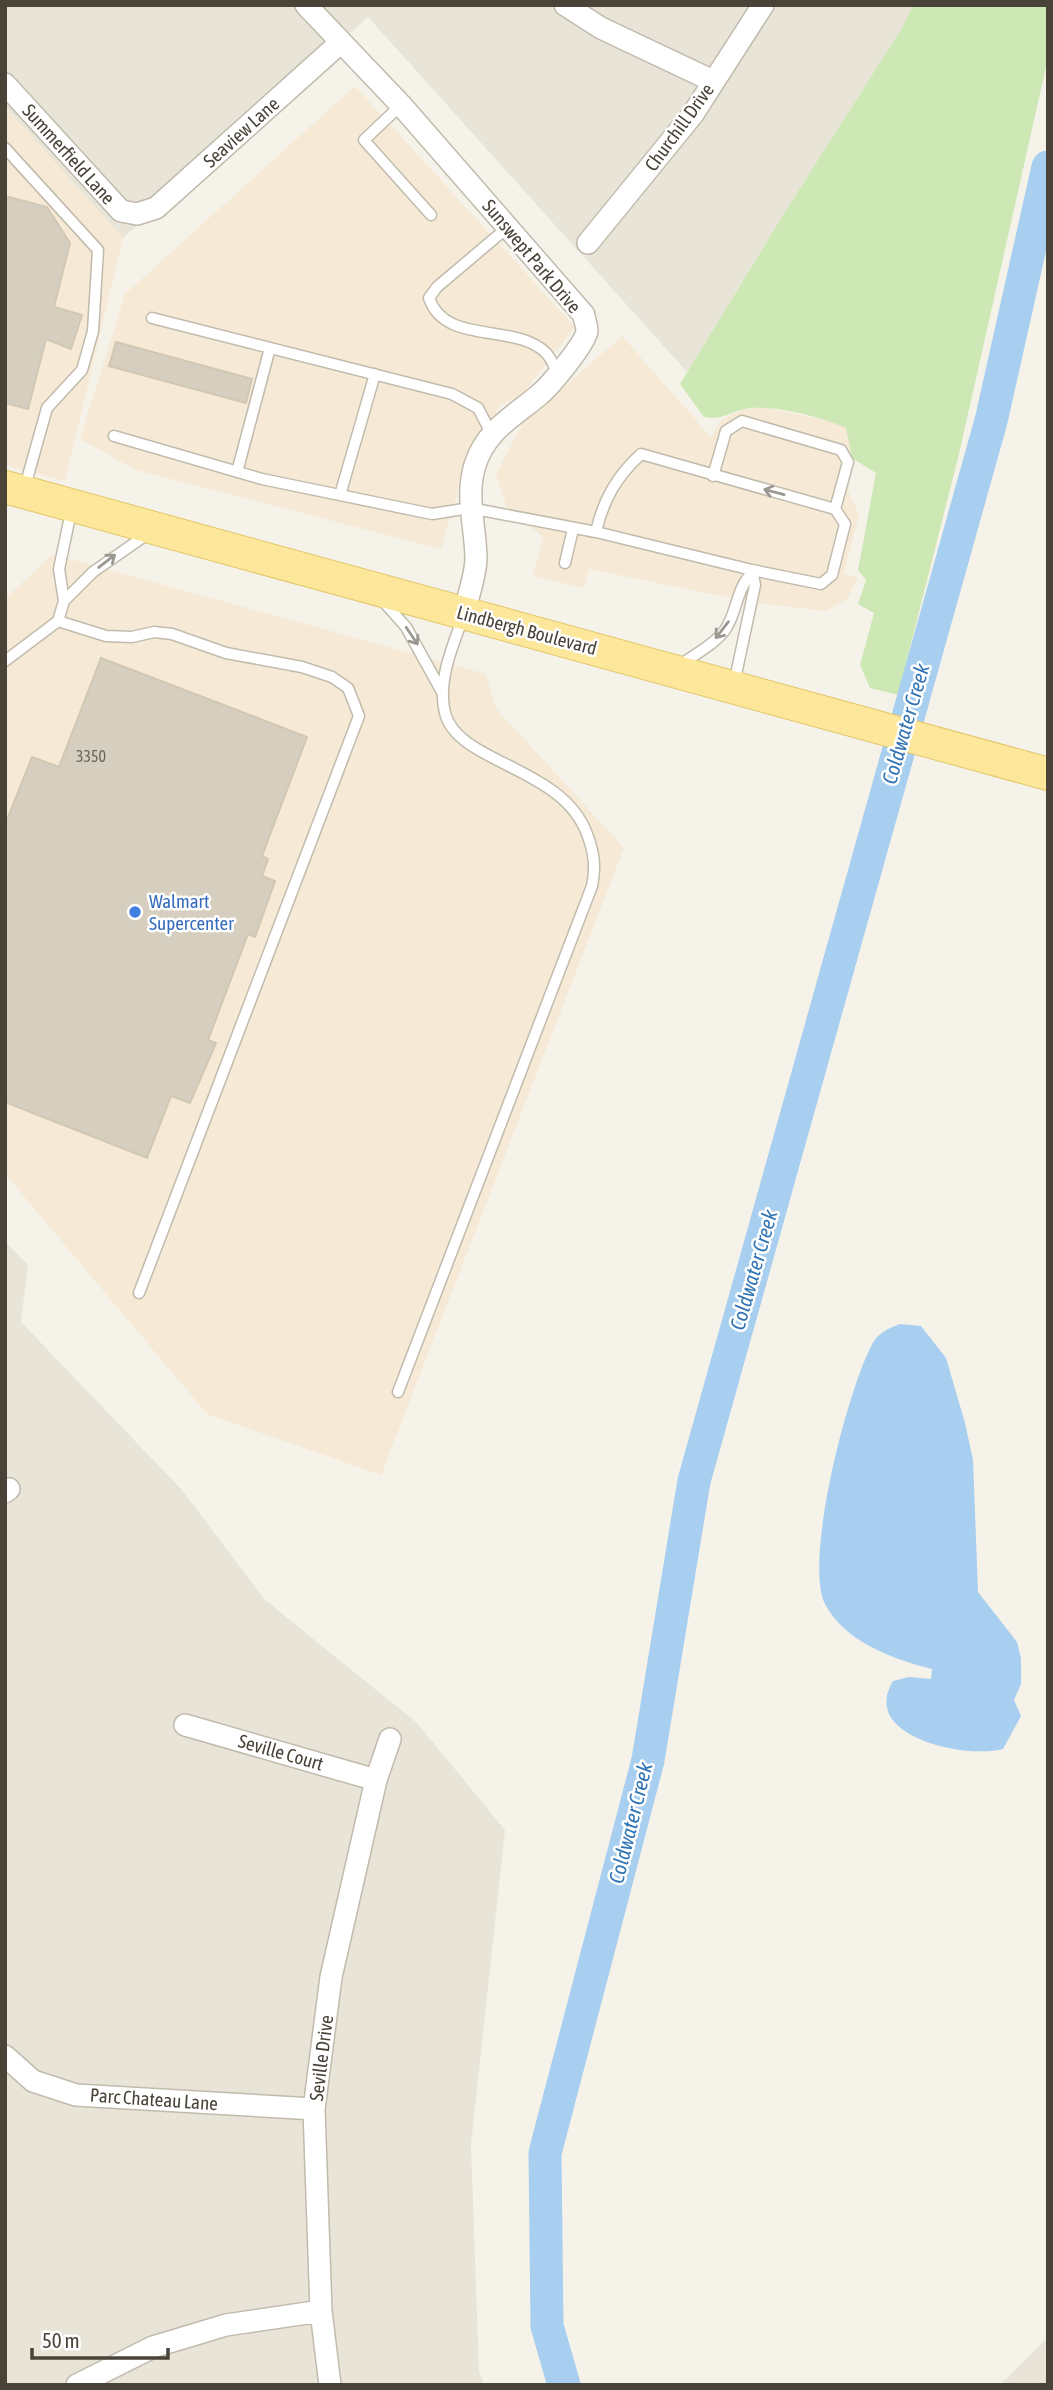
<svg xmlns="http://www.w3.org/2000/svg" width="1053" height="2390" font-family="'Asap Condensed',sans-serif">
<rect width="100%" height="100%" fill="#f5f2ea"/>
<path fill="#e9e4d8" d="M5,5H913L902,28L788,207L687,372L368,17L123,238L5,107Z
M5,1241L28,1265L21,1322L182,1490L264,1599L417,1723L505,1830L471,2144L479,2372L484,2385H5Z
M1048,2337V2385H1000Z"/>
<path fill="#f6ead6" d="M355,86L575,327L522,395L501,405L469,453L441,549L136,470L80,439L125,294Z
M5,107L123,238L65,481L5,465Z
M622,336L711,437L722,419L745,409L768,408L834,422L846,428L852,458L848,490L859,515L844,573L858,578L847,599L826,611L756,603L589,569L584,588L533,576L543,537L507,507L496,474L522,424Z
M52,554L486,674L495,707L624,848L381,1475L207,1414L5,1174V599Z"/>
<path fill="#cde8b4" d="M913,5H1048V58L959,454L898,695L870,688L860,665L874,613L858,604L866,580L858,570L876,473L852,458L846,428C825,418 769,403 745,409C726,413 726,420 704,417L680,384L788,207L902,28Z"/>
<path fill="#a8cef0" d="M900,1324L921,1326L946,1358L965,1423L973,1460L978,1592L1017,1642L1021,1658V1684L1014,1700L1021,1716L1003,1749C966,1759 859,1737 893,1681L909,1677L931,1679L932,1669C893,1659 845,1642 825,1604C803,1561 849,1383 874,1341C881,1331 890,1328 900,1324Z"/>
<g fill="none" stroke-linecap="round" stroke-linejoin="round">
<path stroke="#a8cef0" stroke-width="33" d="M564,2385L547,2326L545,2153L648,1760L694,1481L991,421L1048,167"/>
</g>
<path fill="#d6cfbf" stroke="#d1c7b3" stroke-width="2" d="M5,196L47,207L70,243L54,307L82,315L71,349L46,339L28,409L5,403Z
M116,342L252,379L246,403L109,366Z
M101,658L307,737L262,856L268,859L262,876L275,881L255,937L248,934L208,1040L216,1043L190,1103L171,1096L147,1158L5,1102V825L32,757L59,767Z"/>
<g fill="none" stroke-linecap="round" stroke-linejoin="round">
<g stroke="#c0bbac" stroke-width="13">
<path id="lane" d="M401,105L364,140L431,215
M5,148L98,250L93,331L82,370L47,408L24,490
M508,227L437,287L429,298C445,346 515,322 546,353C551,358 554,366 557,372
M152,318L452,394L478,408L491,433
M114,436L262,479L432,514L470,508L596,532
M237,472L270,348
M713,476L726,431L742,421L841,450L848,462L835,509
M340,495L375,374
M565,563L573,529
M382,600L406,627L442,692
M64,601L93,572L149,533
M58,621L64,601L59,569L72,507
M5,661L58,621L106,636L132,637L154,632L172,634L226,653L302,667L332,677L348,688L359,716L139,1293
M677,667C692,656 714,645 725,630C737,613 736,590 751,574
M734,684L755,585L752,570L596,532C603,500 617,476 641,454L835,509L845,524L832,575L821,584L752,570
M398,1392L592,886C596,867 594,852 587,834C562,766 458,764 445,713C437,681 453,645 464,615"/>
</g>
<g stroke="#c0bbac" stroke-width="24">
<path id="street" d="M306,5L401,105L584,315C584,319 587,326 587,331C585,344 550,386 539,395C513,417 486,430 475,465C465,497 476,527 476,560C475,578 468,596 464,613
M565,5L601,28L713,81
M5,84L121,211L137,214L156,208L340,43
M588,243L693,114L763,5
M5,1492L9,1489
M185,1725L376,1780
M5,2056L33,2081L76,2095L314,2109
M77,2385L153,2347L226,2325L321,2311
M330,2385L321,2311L314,2109L331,1977L376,1780L390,1739"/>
</g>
<g stroke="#e3c66a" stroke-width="34">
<path id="primary" d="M5,487L1048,774"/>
</g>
<use href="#lane" stroke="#fff" stroke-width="10"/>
<use href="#street" stroke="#fff" stroke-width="21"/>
<use href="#primary" stroke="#fde79b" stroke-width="32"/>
</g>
<defs><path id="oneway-shaft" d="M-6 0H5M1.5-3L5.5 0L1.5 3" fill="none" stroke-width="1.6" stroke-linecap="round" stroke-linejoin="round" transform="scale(1.75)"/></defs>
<g stroke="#9b9892">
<use href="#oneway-shaft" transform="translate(774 492) rotate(-165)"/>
<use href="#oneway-shaft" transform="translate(107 561) rotate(-38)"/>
<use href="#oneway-shaft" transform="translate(722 630) rotate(128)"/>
<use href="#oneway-shaft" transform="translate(412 636) rotate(56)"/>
</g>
<circle fill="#3f7fe0" stroke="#fff" stroke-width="2.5" cx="135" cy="912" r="7"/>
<g text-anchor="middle" stroke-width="5" stroke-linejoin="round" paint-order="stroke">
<g font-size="16" fill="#6c665a">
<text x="91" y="762">3350</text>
</g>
<g font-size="19" fill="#494338" stroke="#fff">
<text transform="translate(679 127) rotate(-54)" y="7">Churchill Drive</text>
<text transform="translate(241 132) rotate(-42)" y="7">Seaview Lane</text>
<text transform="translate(69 154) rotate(48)" y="7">Summerfield Lane</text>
<text transform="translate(532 256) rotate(50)" y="7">Sunswept Park Drive</text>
<text transform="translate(527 630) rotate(15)" y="7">Lindbergh Boulevard</text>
<text transform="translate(281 1752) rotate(16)" y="7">Seville Court</text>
<text transform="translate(321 2058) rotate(-83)" y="7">Seville Drive</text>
<text transform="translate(154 2099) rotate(4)" y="7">Parc Chateau Lane</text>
</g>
<g font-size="19" fill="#366cbe" stroke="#fff" text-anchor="start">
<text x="149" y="908">Walmart<tspan x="149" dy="22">Supercenter</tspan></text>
</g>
<g font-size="21" font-style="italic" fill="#3174b4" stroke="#fff">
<text transform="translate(906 724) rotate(-74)" y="7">Coldwater Creek</text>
<text transform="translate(754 1270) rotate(-74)" y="7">Coldwater Creek</text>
<text transform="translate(631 1823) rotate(-76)" y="7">Coldwater Creek</text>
</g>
</g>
<rect width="1053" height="2390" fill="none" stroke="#494338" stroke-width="14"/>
<path d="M32 2348v10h136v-10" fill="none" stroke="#494338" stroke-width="3.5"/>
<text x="42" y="2348" font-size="21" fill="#494338" stroke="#ffffff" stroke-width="5" paint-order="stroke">50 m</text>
</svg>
